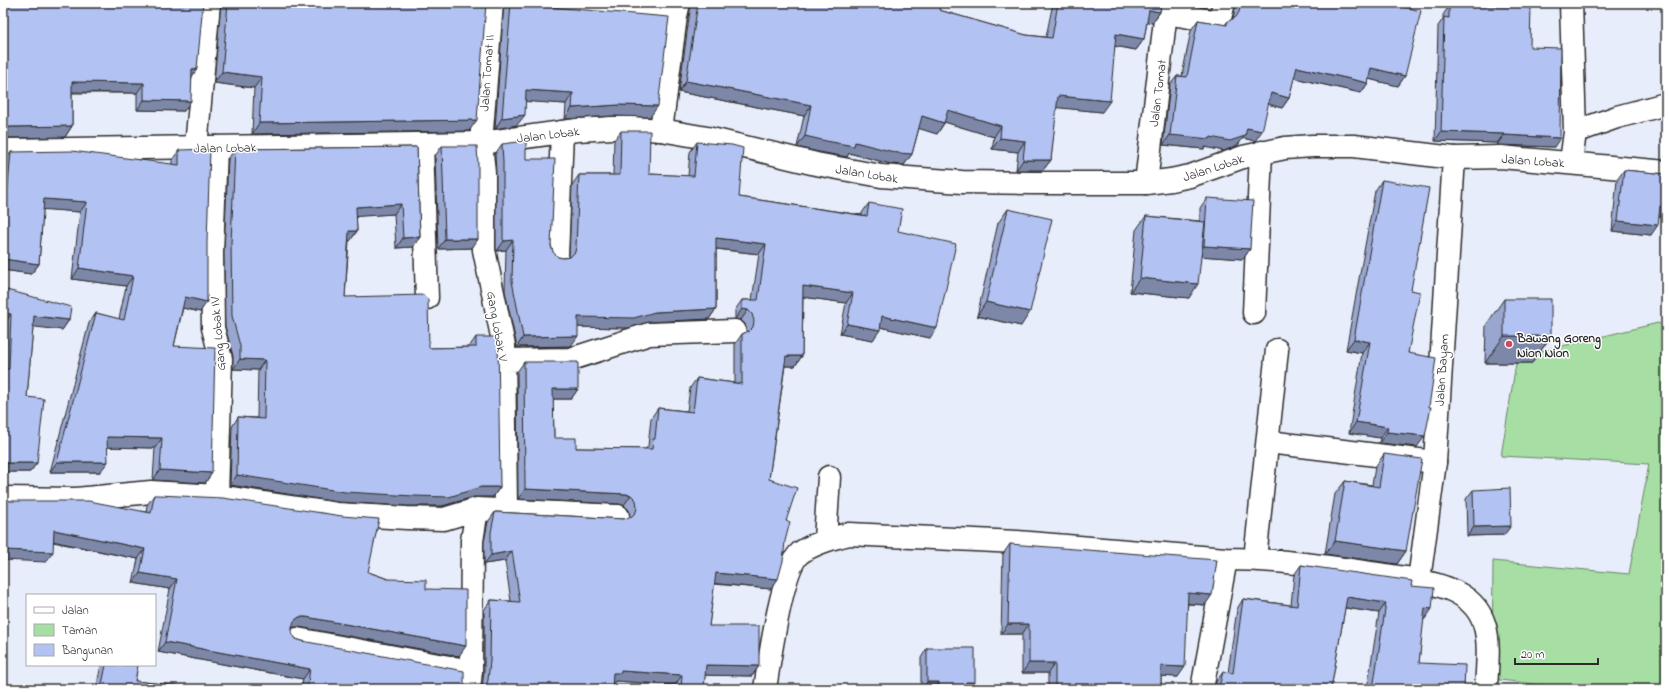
<svg xmlns="http://www.w3.org/2000/svg" width="1669" height="692" font-family="'Indie Flower',sans-serif">
<rect width="100%" height="100%" fill="#e8edfb"/>
<filter id="ink" filterUnits="userSpaceOnUse"><feTurbulence type="fractalNoise" baseFrequency=".025" numOctaves="2"/><feDisplacementMap in="SourceGraphic" scale="8" xChannelSelector="R" yChannelSelector="G"/><feConvolveMatrix kernelMatrix="1 2 1 2 8 2 1 2 1" color-interpolation-filters="sRGB"/></filter>
<g filter="url(#ink)">
<path fill="#a6dea3" stroke="#688467" d="M1658,323L1666,326V689H1576L1492,679L1493,561L1629,574L1649,464L1501,456L1517,357Z"/>
<g fill="none" stroke-linecap="round" stroke-linejoin="round">
<g stroke="#2b2b2b" stroke-width="25">
<path id="street" d="M492,3L481,143L484,173V250L504,346L506,510
M521,3L676,16
M1571,3L1575,132L1571,162
M1166,13L1213,21L1220,18L1224,3
M661,130L676,16L679,3
M1575,132L1617,117L1666,104
M422,144L427,298
M196,147L209,3
M216,147L212,253L213,328L221,359L217,496
M1454,158L1501,157L1666,172
M1146,183L1167,3
M557,256L562,132
M1254,313L1261,152
M505,360L571,359L649,334L735,331
M1268,442L1435,462
M3,498L76,499L151,492L217,496L337,514L407,518L444,519L477,509L618,516
M825,540L829,477
M1255,559L1277,350
M297,639L471,671
M469,689L471,671L472,541L477,509
M765,689C769,663 782,568 800,553C814,543 832,538 849,534L1017,542L1226,559C1291,559 1355,571 1419,580
M1202,689L1226,559"/>
</g>
<g stroke="#2b2b2b" stroke-width="25">
<path id="secondary" d="M3,150L481,143L577,130L612,128H635L661,130L707,138L816,164L881,176L962,182L1033,183H1146L1171,180L1190,176L1243,157L1285,148L1312,146H1354L1454,158L1435,462L1419,580C1429,583 1440,585 1449,589C1496,608 1488,647 1486,689"/>
</g>
<use href="#street" stroke="#fff" stroke-width="22"/>
<use href="#secondary" stroke="#fff" stroke-width="22"/>
</g>
<path fill="#99a7d0" stroke="#2b2b2b" d="M3,3L192,77L184,111L137,110V93H72V126L65,137L3,138Z
M221,3H486L469,131L252,134L254,88L214,83Z
M504,3H523L650,117L612,116L565,119L566,104L525,101L517,125L495,129Z
M691,3H941L939,10L1026,35L1046,37L1053,3H1161L1160,12L1152,23L1147,22L1144,39L1136,50L1115,46L1102,112L1056,107L1051,160L1043,170H1016L1018,152L992,149L994,137L945,122L937,134L919,128L912,154L904,165L891,164L849,153L847,157L819,152L797,147L804,116L679,92Z
M1236,3H1388L1405,76L1398,86L1369,79L1368,83L1361,93L1294,78L1289,98L1282,108L1268,104L1255,141L1243,138L1238,145L1224,151L1205,147L1204,149L1163,145L1170,85L1177,76H1182L1191,30L1198,20L1225,25L1227,22L1233,19Z
M1449,6L1530,47L1554,147L1497,145V143L1435,141L1438,26L1443,19V15Z
M621,131L649,174L688,176L690,152L697,142L739,197L862,215V213L869,203L898,231L930,338L880,327L873,340L840,334L846,303L803,297L802,356L795,366H785L769,479L786,521L771,589L714,584L709,626L759,666L752,676L705,675L704,689H675V685L615,681L614,683H612V689H482L484,671V610L491,600L511,601L505,561L484,564V542L488,522L495,512L624,519L630,517L629,510L624,505L619,504L518,499L517,372L524,362L578,389L571,399H553L554,438L576,448L646,449L648,446L651,418L658,408L687,411L690,388L697,378L735,383V344L742,334L747,332V331L745,324L741,320L735,319V310L742,300H752L759,254L716,249V309L709,319L648,322L628,328L578,327L571,346L517,347L505,291L506,250L497,251L496,249V173L495,154L502,144L526,159L553,252L558,257L563,258L569,257L572,185L579,175H613L614,140Z
M442,146L478,239L472,248L438,249L435,156Z
M417,147L420,237L413,247L396,248L394,214L356,216L357,231L350,241H349L345,297L429,348L469,347L476,337L500,487L493,497H474L442,506H408L338,502L230,485L232,427L238,417L257,418L258,370L233,369V356L225,326L224,253L228,159L235,149Z
M179,150L200,312L183,308L174,346L212,473L205,483L153,480L155,448L107,447L100,472H50L89,323L96,313L119,319L126,286L72,279L80,212L43,209L39,264L31,274L3,270V170L4,162L11,152L172,165V160Z
M1624,170L1666,174V216H1659L1651,235L1612,231L1617,180Z
M1382,180L1411,290L1408,353L1417,447L1379,443L1380,438L1349,433L1362,353L1346,350L1375,191Z
M1207,198L1250,249L1243,259L1201,256L1189,298L1130,292L1136,230L1146,216L1200,221V208Z
M1008,209L1021,326L977,316L998,223Z
M3,289L69,320L62,330L33,326L27,397L37,463L30,472H3V368L5,323Z
M1504,299L1551,336L1532,363H1485L1486,325Z
M1384,454L1406,551L1397,564L1325,554L1335,494L1345,481L1372,485L1375,467Z
M1473,490L1504,535L1467,536L1466,499Z
M154,495L388,579L426,589L459,656L299,627L292,628V634L296,639L302,641L464,684L469,689H301L303,679L158,652L170,589L133,583L138,559L53,542L46,562L10,501L146,512L147,505Z
M1010,544L1205,605L1188,604L1178,677L1161,676V689H1048V673H1022V634H1001L1003,554Z
M1301,565L1411,586L1425,619H1423L1419,663L1464,689H1367L1379,613L1345,608L1331,689H1214L1216,682L1223,672L1228,673L1237,609L1243,599L1291,605L1294,575Z
M927,648L975,682L970,689H921V658Z
M101,665H138L135,681L209,689H96Z"/>
<path fill="#7d88a9" stroke="#2b2b2b" d="M1149,10L1160,12L1152,23L1142,21Z
M1116,34L1144,39L1136,50L1109,45Z
M1297,67L1368,83L1361,93L1290,77Z
M1371,68L1405,76L1398,86L1364,78Z
M192,69H197L190,80Z
M222,72L262,77L254,88L214,83Z
M686,81L811,105L804,116L679,92Z
M72,82L144,83L137,93L64,92Z
M526,90L573,93L566,104L518,101Z
M1271,93L1289,98L1282,108L1264,103Z
M1058,96L1110,101L1102,112L1050,107Z
M144,100L191,101L184,111L137,110Z
M619,105L658,106L650,117L612,116L565,119L572,108Z
M948,110L1001,126L994,137L941,121Z
M525,115L517,125L495,129L502,118Z
M922,116L944,123L937,134L914,127Z
M477,120L469,131L252,134L259,123Z
M72,126L65,137L3,138V130L4,129L10,127Z
M1247,128L1262,131L1255,141L1243,138L1238,145L1224,151L1205,147L1204,149L1163,145L1170,135L1211,137Z
M1441,132L1504,134L1497,143L1435,141Z
M1504,135L1560,138L1554,147L1497,145Z
M805,136L855,142L912,154L904,165L891,164L849,153L847,157L819,152L797,147Z
M1000,138L1025,141L1018,152L992,149Z
M1023,160H1051L1043,170H1016Z
M44,199L87,202L80,212L37,209Z
M401,204L394,214L349,217L356,207Z
M1660,206H1666V216H1653Z
M1618,221L1658,225L1651,235L1612,231Z
M349,231H357L350,241H342Z
M420,237L413,247L396,248L403,238Z
M716,238L766,244L759,254L709,248Z
M445,239H478L472,248L438,249Z
M513,240L506,250L497,251L504,241Z
M1204,246L1250,249L1243,259L1197,256Z
M3,259L39,264L31,274L3,270Z
M79,268L133,276L126,286L72,279Z
M1140,278L1198,284L1189,298L1130,292Z
M803,286L853,293L846,303L796,296Z
M185,297L207,302L200,312L178,307Z
M986,302L1030,312L1021,326L977,316Z
M716,309L709,319L648,322L628,328L571,327L578,317L655,312Z
M742,309L748,310L741,320L735,319Z
M3,313L11,314L5,323H3Z
M34,316L69,320L62,330L27,326Z
M882,316L937,328L930,338L875,326Z
M847,324L880,330L873,340L840,334Z
M578,336L571,346L517,347L523,337Z
M1504,336H1551L1532,363H1485Z
M1354,339L1370,342L1362,353L1346,350Z
M786,356H802L795,366H779Z
M240,359L265,360L258,370L233,369Z
M553,389H578L571,399H546Z
M1356,422L1388,427L1380,438L1349,433Z
M1387,432L1425,436L1417,447L1379,443Z
M107,437L162,438L155,448L100,447Z
M57,462H108L100,472H50Z
M3,463H37L30,472H3Z
M160,470L212,473L205,483L153,480Z
M237,475L481,487H500L493,497H474L442,506H408L338,502L230,485Z
M525,489L626,494L631,495L624,505L619,504L518,499Z
M1511,526L1504,535L1467,536L1474,527Z
M54,530L145,549L138,559L47,540Z
M1335,541L1406,551L1397,564L1325,554Z
M3,550L53,552L46,562L3,560Z
M512,551L505,561L484,564L491,555Z
M140,573L177,579L170,589L133,583Z
M716,573L778,579L771,589L709,583Z
M1188,593L1212,595L1205,605L1181,603Z
M1347,597L1386,603L1379,613L1340,607Z
M1425,608L1432,609L1425,619L1418,618Z
M299,617H306L466,646L459,656L299,627H292L287,631L294,621Z
M1008,624H1029L1022,634H1001Z
M165,642L310,669L303,679L158,652Z
M1029,663H1055L1048,673H1022Z
M706,665L759,666L752,676L699,675Z
M1161,666L1185,667L1178,677L1154,676Z
M621,671L682,675L675,685L615,681L614,683H606L613,673Z
M927,682H939L935,689H922Z
M966,682H975L970,689H962Z
M1055,686L1088,687L1087,689H1052Z"/>
<path fill="#b2c2f2" stroke="#2b2b2b" d="M3,3H203L197,69H192L191,101L144,100V83L72,82V126L10,127L4,129L3,130Z
M228,3H486L477,120L259,123L262,77L222,72Z
M511,3H523L527,5L669,17L658,106L619,105L572,108L573,93L526,90L525,115L502,118Z
M698,3H941L939,10L1026,35L1052,38L1058,3H1161L1160,12L1149,10L1144,39L1116,34L1110,101L1058,96L1051,160H1023L1025,141L1000,138L1001,126L948,110L944,123L922,116L912,154L898,153L855,142L854,146L826,141L805,136L811,105L686,81Z
M1241,3H1388L1421,11L1405,76L1371,68L1368,83L1297,67L1289,98L1271,93L1262,131L1247,128L1245,136L1230,141L1211,137L1210,139L1170,135L1177,76L1187,77L1198,20L1227,25V22L1236,17L1239,12Z
M1449,6H1531L1530,47L1561,48L1560,138L1504,135V134L1441,132L1444,17L1449,18Z
M621,131H650L649,174L694,176L697,142L732,145L743,148L739,197L867,216L869,203L902,209L898,231L956,244L937,328L882,316L880,330L847,324L853,293L803,286L802,356H786L769,479L797,488L786,521L790,522L785,541L783,561L778,579L716,573L709,626H759V666L706,665L704,689H681L682,675L621,671V673H613L612,689H483L486,687L488,680L490,661L491,600L520,602L512,551L491,555V532L495,512L624,519L631,517L636,512L637,507L636,500L631,495L626,494L525,489L524,362H578V389H553L554,438H576V448L652,449L653,439H655L658,408L693,412L697,378L742,384V334L749,331L753,327L754,321L752,314L748,310L742,309V300H758L766,244L716,238V309L655,312L634,318L578,317V336L523,337L512,281L513,240L504,241L503,239V163L502,144L526,141V159H555L551,246L553,252L558,257L563,258L570,257L575,252L576,247L579,175H620Z
M442,146H477L478,164V239H445Z
M417,147L420,237L403,238L401,204L356,207L357,231H349L345,297L424,295L428,299L429,348L476,347V337H498L500,487H481L449,497L414,496L345,492L237,475L238,417L264,419L265,360L240,359V346L232,316L231,243L235,149Z
M210,149L207,242V302L185,297L174,346L215,348L212,473L160,470L162,438L107,437L108,462H57L96,313L124,320L133,276L79,268L87,202L44,199L39,264L3,259V207H6L11,152L72,151L179,165V150Z
M1624,170L1666,174V206H1660L1658,225L1618,221Z
M1382,180L1429,188L1411,290L1420,292L1408,353L1436,358L1429,407H1431L1425,436L1387,432L1388,427L1356,422L1370,342L1354,339Z
M1207,198L1253,201L1250,249L1204,246Z
M1008,209L1052,219L1030,312L986,302Z
M1146,216L1205,222L1198,284L1140,278Z
M3,289L71,307L69,320L34,316L27,397L44,399L37,463H3V369H9L11,314L3,313Z
M1504,299H1551V336H1504Z
M1384,454L1422,459L1406,551L1335,541L1345,481L1379,487Z
M1510,488L1511,526L1474,527L1473,490Z
M154,495H158L223,498L342,516L379,519L368,572L388,579L426,580V589L466,590V646L306,617H299L294,621L292,627V634L296,639L302,641L464,671V684L469,689H307L310,669L165,642L177,579L140,573L145,549L54,530L53,552L3,550V498L10,501H89L151,513Z
M1010,544L1217,560L1212,595L1188,593L1185,667L1161,666V689H1088V687L1055,686V663H1029V624H1008Z
M1301,565L1412,581L1411,586L1434,588L1432,609L1425,608L1419,663L1465,665L1464,689H1373L1386,603L1347,597L1331,689H1215L1219,687L1223,672L1233,673L1243,599L1297,606Z
M927,648H975V682H966V689H939V682H927Z
M106,665H138L135,681L209,689H101Z"/>
</g>
<circle fill="#d1495b" stroke="#fff" stroke-width="1.5" cx="1509" cy="344" r="4"/>
<g text-anchor="middle" stroke-width="3" stroke-linejoin="round" paint-order="stroke">
<g font-size="13" fill="#2b2b2b" stroke="#fff">
<text transform="translate(486 73) rotate(-86)" y="5">Jalan Tomat II</text>
<text transform="translate(1157 93) rotate(-83)" y="5">Jalan Tomat</text>
<text transform="translate(548 134) rotate(-7)" y="5">Jalan Lobak</text>
<text transform="translate(225 147) rotate(-1)" y="5">Jalan Lobak</text>
<text transform="translate(1533 160) rotate(4)" y="5">Jalan Lobak</text>
<text transform="translate(1213 167) rotate(-18)" y="5">Jalan Lobak</text>
<text transform="translate(867 173) rotate(9)" y="5">Jalan Lobak</text>
<text transform="translate(498 326) rotate(80)" y="5">Gang Lobak V</text>
<text transform="translate(217 334) rotate(-95)" y="5">Gang Lobak IV</text>
<text transform="translate(1441 370) rotate(-86)" y="5">Jalan Bayam</text>
</g>
<g font-size="13" font-weight="bold" fill="#2b2b2b" stroke="#fff" text-anchor="start">
<text x="1517" y="342">Bawang Goreng<tspan x="1517" dy="15">Nion Nion</tspan></text>
</g>
</g>
<rect width="1669" height="692" fill="none" stroke="#fff" stroke-width="16"/>
<rect x="8" y="8" width="1653" height="676" fill="none" stroke="#2b2b2b" stroke-width="1.5" filter="url(#ink)"/>
<rect x="26" y="594" width="130" height="72" fill="#ffffff" stroke="#aaaaaa"/>
<rect x="34" y="607" width="20" height="6" fill="#ffffff" stroke="#aaaaaa"/>
<text x="62" y="614" font-size="12" fill="#2b2b2b">Jalan</text>
<rect x="34" y="624" width="20" height="12" fill="#a6dea3" stroke="#aaaaaa"/>
<text x="62" y="634" font-size="12" fill="#2b2b2b">Taman</text>
<rect x="34" y="644" width="20" height="12" fill="#b2c2f2" stroke="#aaaaaa"/>
<text x="62" y="654" font-size="12" fill="#2b2b2b">Bangunan</text>
<path d="M1515 658v6h83v-6" fill="none" stroke="#2b2b2b" stroke-width="2"/>
<text x="1521" y="658" font-size="12" fill="#2b2b2b" stroke="#ffffff" stroke-width="3" paint-order="stroke">20 m</text>
</svg>
